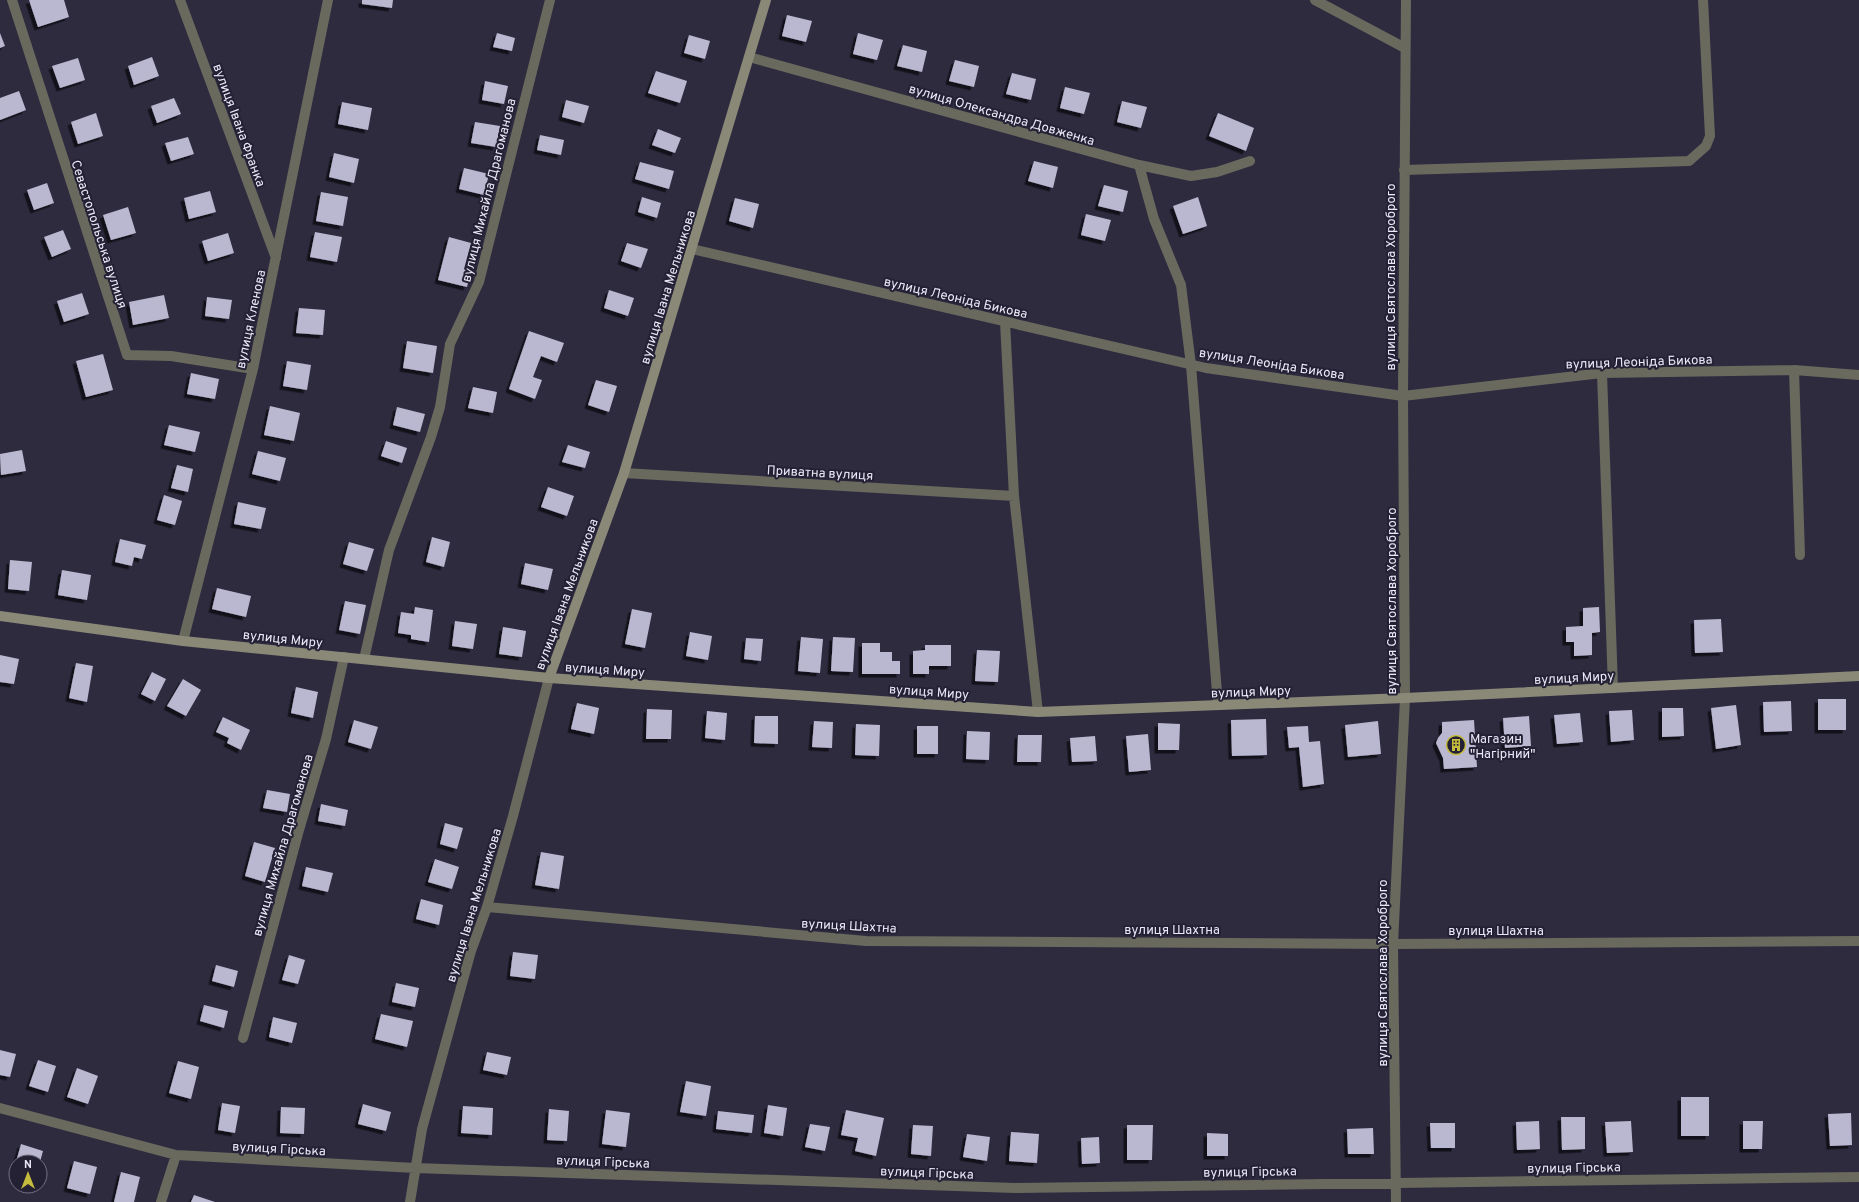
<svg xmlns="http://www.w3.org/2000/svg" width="1859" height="1202" font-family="Overpass,sans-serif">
<defs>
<filter id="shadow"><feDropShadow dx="-3.5" dy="3.5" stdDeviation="0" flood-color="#0009"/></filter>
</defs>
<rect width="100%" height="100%" fill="#2e2b3f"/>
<path fill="#bab7d1" filter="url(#shadow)" d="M29,0H64L69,17L38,27Z
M362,0H393L392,8L362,4Z
M787,15L812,21L806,42L782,36Z
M0,33L5,46L0,48Z
M497,33L515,38L512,51L493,47Z
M858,33L883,40L877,60L853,54Z
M689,35L710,41L705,59L684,53Z
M903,45L927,51L922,72L897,66Z
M152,57L159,76L134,85L128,66Z
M78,58L85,80L60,88L52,66Z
M955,60L979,66L974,87L949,81Z
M656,71L687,81L680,103L648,93Z
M1012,73L1036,79L1031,100L1006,94Z
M485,81L508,86L504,104L482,100Z
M1065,87L1090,93L1084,114L1060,108Z
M19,91L26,110L0,120V98Z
M174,98L181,114L157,123L151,106Z
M566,100L589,106L584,123L562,117Z
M1122,101L1147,107L1141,128L1117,122Z
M342,102L372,108L368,130L338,124Z
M96,113L103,136L78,144L71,122Z
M1218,113L1254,128L1246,151L1209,136Z
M475,122L500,126L496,147L471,143Z
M658,129L681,138L675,153L652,145Z
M540,135L564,140L561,155L537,150Z
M188,137L194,154L171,161L165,143Z
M334,153L359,159L354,183L329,177Z
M1034,161L1058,167L1053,188L1028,181Z
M640,162L674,171L669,189L635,179Z
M464,168L489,174L484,195L459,189Z
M47,183L54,203L34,210L27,190Z
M1104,185L1128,191L1123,212L1098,206Z
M210,191L216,212L189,219L184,198Z
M321,192L348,197L343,226L316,221Z
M642,197L661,203L657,218L638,212Z
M1198,197L1207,226L1183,234L1173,206Z
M735,198L759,204L753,228L729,221Z
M128,207L136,233L111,240L103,215Z
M1086,214L1111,220L1105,241L1081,235Z
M63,230L71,249L52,257L44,237Z
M315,232L342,237L337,262L310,257Z
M228,233L234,253L208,261L202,241Z
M449,237L471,243L464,269L471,271L467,287L438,280Z
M627,243L648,249L641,268L621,261Z
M609,290L634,298L628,316L604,308Z
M82,293L89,314L64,322L57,301Z
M164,295L169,318L133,325L129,302Z
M207,297L232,300L229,319L205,316Z
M299,308L325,310L323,335L296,333Z
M529,331L564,343L557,362L541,356L533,377L542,380L535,399L509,389Z
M407,341L437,346L433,373L403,368Z
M103,354L113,390L86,397L76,361Z
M287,361L311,365L307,390L283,386Z
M191,373L219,379L215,399L187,394Z
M596,380L617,386L609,412L588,405Z
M473,387L497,392L493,413L468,408Z
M270,406L300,413L294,441L264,435Z
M397,407L425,414L420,432L393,425Z
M169,425L200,432L195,452L164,445Z
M386,441L407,448L402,463L381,456Z
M568,445L590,452L585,468L562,462Z
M22,450L26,471L1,475L0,454Z
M258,451L286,458L280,481L252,474Z
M177,465L193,469L188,492L171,488Z
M548,487L574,496L567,516L541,507Z
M164,495L182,501L175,525L157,520Z
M238,502L266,508L261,529L234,524Z
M432,537L450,542L444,567L426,562Z
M120,539L146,545L142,559L134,557L132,566L115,562Z
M349,542L374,549L367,571L343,564Z
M10,560L32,562L29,591L8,589Z
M525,563L553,569L548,590L521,584Z
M62,570L91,575L87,600L58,595Z
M217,588L251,596L246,617L212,609Z
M345,601L366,605L360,634L339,630Z
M415,607L433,610L429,642L411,639V635L398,633L401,612L414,614Z
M1599,607L1600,632L1592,633V655L1574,656V642H1566V627L1583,626V608Z
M632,609L652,613L645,648L625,644Z
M1721,619L1723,652L1695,653L1694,620Z
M455,621L477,624L473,649L452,646Z
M503,627L526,631L522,657L499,654Z
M690,632L712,636L708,660L686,656Z
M801,637L823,639L820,673L798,671Z
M833,637L855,638L853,672L831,671Z
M746,638L763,639L761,661L744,659Z
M862,643H880V652H892V661H900V674H862Z
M925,645H951V666H929V674H913V651L925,650Z
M977,650L1000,651L998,682L975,681Z
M0,655L19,659L14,684L0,682Z
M76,663L93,666L87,702L69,698Z
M152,672L166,679L155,701L141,694Z
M183,679L201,690L186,716L167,706Z
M296,687L318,692L313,718L291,713Z
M1818,699H1846V730H1818Z
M1791,701L1792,731L1764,732L1763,702Z
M577,703L599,708L594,734L571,729Z
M1736,705L1741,745L1716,749L1711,708Z
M1662,708H1683L1684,736L1662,737Z
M647,709L672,710L671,739H646Z
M1632,710L1634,740L1611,742L1609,711Z
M707,711L727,713L725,740L705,738Z
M1580,713L1583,742L1557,744L1554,715Z
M755,716H778V744L754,743Z
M1529,716L1531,746L1505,748L1503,718Z
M223,717L250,730L241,750L227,743L229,738L216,732Z
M1266,719L1267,755L1232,756L1231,720Z
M354,720L378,727L371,749L348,742Z
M1474,720L1477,767L1444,769L1443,758L1436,743L1438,738L1442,733V722Z
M814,721L833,722L832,748L812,747Z
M1378,721L1381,754L1348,757L1345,725Z
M1158,723L1180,724L1179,750H1158Z
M856,724L880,725L879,756L855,755Z
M917,726H938V754H917Z
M1308,726L1309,742L1320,741L1324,784L1303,787L1299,747L1289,748L1287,727Z
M967,731L990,732L989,760L966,759Z
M1148,734L1151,770L1129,772L1126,736Z
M1018,735H1042L1041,762H1017Z
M1095,736L1097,761L1072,762L1070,738Z
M267,790L290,794L287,812L263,808Z
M321,804L348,810L345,826L318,821Z
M445,823L463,828L457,849L440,844Z
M254,842L275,848L265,882L245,876Z
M541,852L564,856L559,889L535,885Z
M435,859L459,867L452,889L428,882Z
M306,867L333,873L328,892L302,886Z
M421,899L443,905L439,925L416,919Z
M513,952L538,955L535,979L510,976Z
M289,955L305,960L298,984L282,980Z
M216,965L238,971L234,987L212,981Z
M396,983L419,988L415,1007L392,1002Z
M204,1005L228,1011L224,1028L200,1021Z
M381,1014L413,1021L407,1047L375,1039Z
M273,1017L297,1023L292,1043L269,1037Z
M0,1050L16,1054L10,1077L0,1075Z
M487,1052L511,1057L507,1075L483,1070Z
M38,1060L56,1066L48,1092L29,1086Z
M178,1061L199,1067L191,1099L169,1093Z
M77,1068L98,1076L88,1104L67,1097Z
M686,1081L711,1086L706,1116L680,1112Z
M1681,1097H1709V1136H1681Z
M222,1103L240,1106L235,1133L218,1130Z
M363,1104L391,1112L386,1131L358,1124Z
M768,1105L787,1108L783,1136L764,1133Z
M463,1106L493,1108L492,1135L461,1133Z
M281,1107L305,1108L304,1134L280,1133Z
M549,1109L569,1111L567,1141L547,1140Z
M606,1110L630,1113L626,1147L602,1144Z
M846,1110L884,1118L876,1156L855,1151L858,1138L841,1135Z
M718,1111L754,1115L752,1133L716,1129Z
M1851,1113L1852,1145L1830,1146L1828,1114Z
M1561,1117H1585V1149L1562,1150Z
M1539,1121L1540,1149L1517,1150L1516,1122Z
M1631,1121L1633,1152L1607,1153L1605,1122Z
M1743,1121H1763L1762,1149H1743Z
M1430,1123H1455V1148H1431Z
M810,1124L830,1127L825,1151L805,1147Z
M913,1125L933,1126L931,1156L911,1154Z
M1127,1125H1153L1152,1160H1127Z
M1373,1128L1374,1154H1348L1347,1129Z
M1011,1132L1039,1134L1037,1163L1009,1161Z
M1207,1133L1228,1134V1156H1207Z
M967,1134L990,1137L987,1161L963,1157Z
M1099,1137L1100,1163L1082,1164L1081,1138Z
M21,1144L43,1151L40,1162H16Z
M74,1161L97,1167L90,1194L67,1188Z
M121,1172L140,1177L134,1202H114Z
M194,1195L215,1202H191Z"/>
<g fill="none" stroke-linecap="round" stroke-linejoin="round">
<path stroke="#69695e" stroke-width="10" d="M12,0L127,355L171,356L253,369
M180,0L276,258
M1315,0L1405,48
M749,57L1139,165L1191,176L1217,172L1250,161
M1139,165L1154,219L1181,285L1191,365L1218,705
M1404,170L1689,161L1706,146L1710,136L1703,0
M692,249L1206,368L1403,396L1602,373L1794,370L1859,375
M1005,322L1014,496L1038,712
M1794,370L1800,555
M1602,373L1613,688
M624,473L1014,496
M183,641L253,369L328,0
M364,659L389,550L431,437L440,407L450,344L479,282L550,0
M487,907L866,941L1393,944L1859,941
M243,1038L299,830L326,739L344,657
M0,1108L176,1155L415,1168L1015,1188L1859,1177
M161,1202L176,1155
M410,1202L422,1129L471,951L487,907L513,816L549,678
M1396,1202L1393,944L1405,698L1403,396L1406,0"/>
<path stroke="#8a8978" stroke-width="10" d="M0,616L183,641L549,678L1038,712L1405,698L1859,676
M549,678L624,473L766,0"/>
</g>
<defs>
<g id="building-ring" transform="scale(1)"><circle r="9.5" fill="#242135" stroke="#c5bc3d" stroke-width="1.5"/><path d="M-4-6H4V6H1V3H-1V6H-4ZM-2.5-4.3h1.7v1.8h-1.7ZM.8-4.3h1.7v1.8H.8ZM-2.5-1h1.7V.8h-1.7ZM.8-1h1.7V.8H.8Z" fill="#c5bc3d"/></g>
</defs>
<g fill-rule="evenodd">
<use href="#building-ring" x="1456" y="745"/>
</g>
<g text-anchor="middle" stroke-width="4" stroke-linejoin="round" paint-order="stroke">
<g font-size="13" fill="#ebe9f7" stroke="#242135">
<text transform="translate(1002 114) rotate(16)" y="5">вулиця Олександра Довженка</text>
<text transform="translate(240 125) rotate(70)" y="5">вулиця Івана Франка</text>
<text transform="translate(488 190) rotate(-76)" y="5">вулиця Михайла Драгоманова</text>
<text transform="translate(100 234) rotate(72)" y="5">Севастопольська вулиця</text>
<text transform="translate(1390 277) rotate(-90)" y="5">вулиця Святослава Хороброго</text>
<text transform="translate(667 287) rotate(-73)" y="5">вулиця Івана Мельникова</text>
<text transform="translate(956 297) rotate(13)" y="5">вулиця Леоніда Бикова</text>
<text transform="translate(250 319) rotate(-78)" y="5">вулиця Кленова</text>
<text transform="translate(1639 361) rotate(-2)" y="5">вулиця Леоніда Бикова</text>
<text transform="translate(1272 363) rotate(9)" y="5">вулиця Леоніда Бикова</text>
<text transform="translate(820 472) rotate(3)" y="5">Приватна вулиця</text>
<text transform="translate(566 594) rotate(-70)" y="5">вулиця Івана Мельникова</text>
<text transform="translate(1391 601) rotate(-90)" y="5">вулиця Святослава Хороброго</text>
<text transform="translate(283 638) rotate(6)" y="5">вулиця Миру</text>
<text transform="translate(605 669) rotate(4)" y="5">вулиця Миру</text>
<text transform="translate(1574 677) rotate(-3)" y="5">вулиця Миру</text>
<text transform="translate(929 691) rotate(4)" y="5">вулиця Миру</text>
<text transform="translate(1251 691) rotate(-2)" y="5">вулиця Миру</text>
<text transform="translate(282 845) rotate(-74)" y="5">вулиця Михайла Драгоманова</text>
<text transform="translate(473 905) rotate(-73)" y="5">вулиця Івана Мельникова</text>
<text transform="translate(849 925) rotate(3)" y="5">вулиця Шахтна</text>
<text x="1172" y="934">вулиця Шахтна</text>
<text x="1496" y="935">вулиця Шахтна</text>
<text transform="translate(1382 973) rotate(-90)" y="5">вулиця Святослава Хороброго</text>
<text transform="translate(279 1148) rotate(3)" y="5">вулиця Гірська</text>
<text transform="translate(603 1161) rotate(2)" y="5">вулиця Гірська</text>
<text transform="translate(1574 1167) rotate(-1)" y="5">вулиця Гірська</text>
<text transform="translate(1250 1171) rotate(-1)" y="5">вулиця Гірська</text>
<text transform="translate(927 1172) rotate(2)" y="5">вулиця Гірська</text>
</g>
<g font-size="13" fill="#ebe9f7" stroke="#242135" text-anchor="start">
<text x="1470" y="743">Магазин<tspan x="1470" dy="15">"Нагірний"</tspan></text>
</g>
</g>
<g transform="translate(28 1174)"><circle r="19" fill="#242135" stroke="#747183"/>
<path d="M0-3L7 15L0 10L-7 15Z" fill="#c5bc3d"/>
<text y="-6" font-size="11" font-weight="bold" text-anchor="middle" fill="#ebe9f7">N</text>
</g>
</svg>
